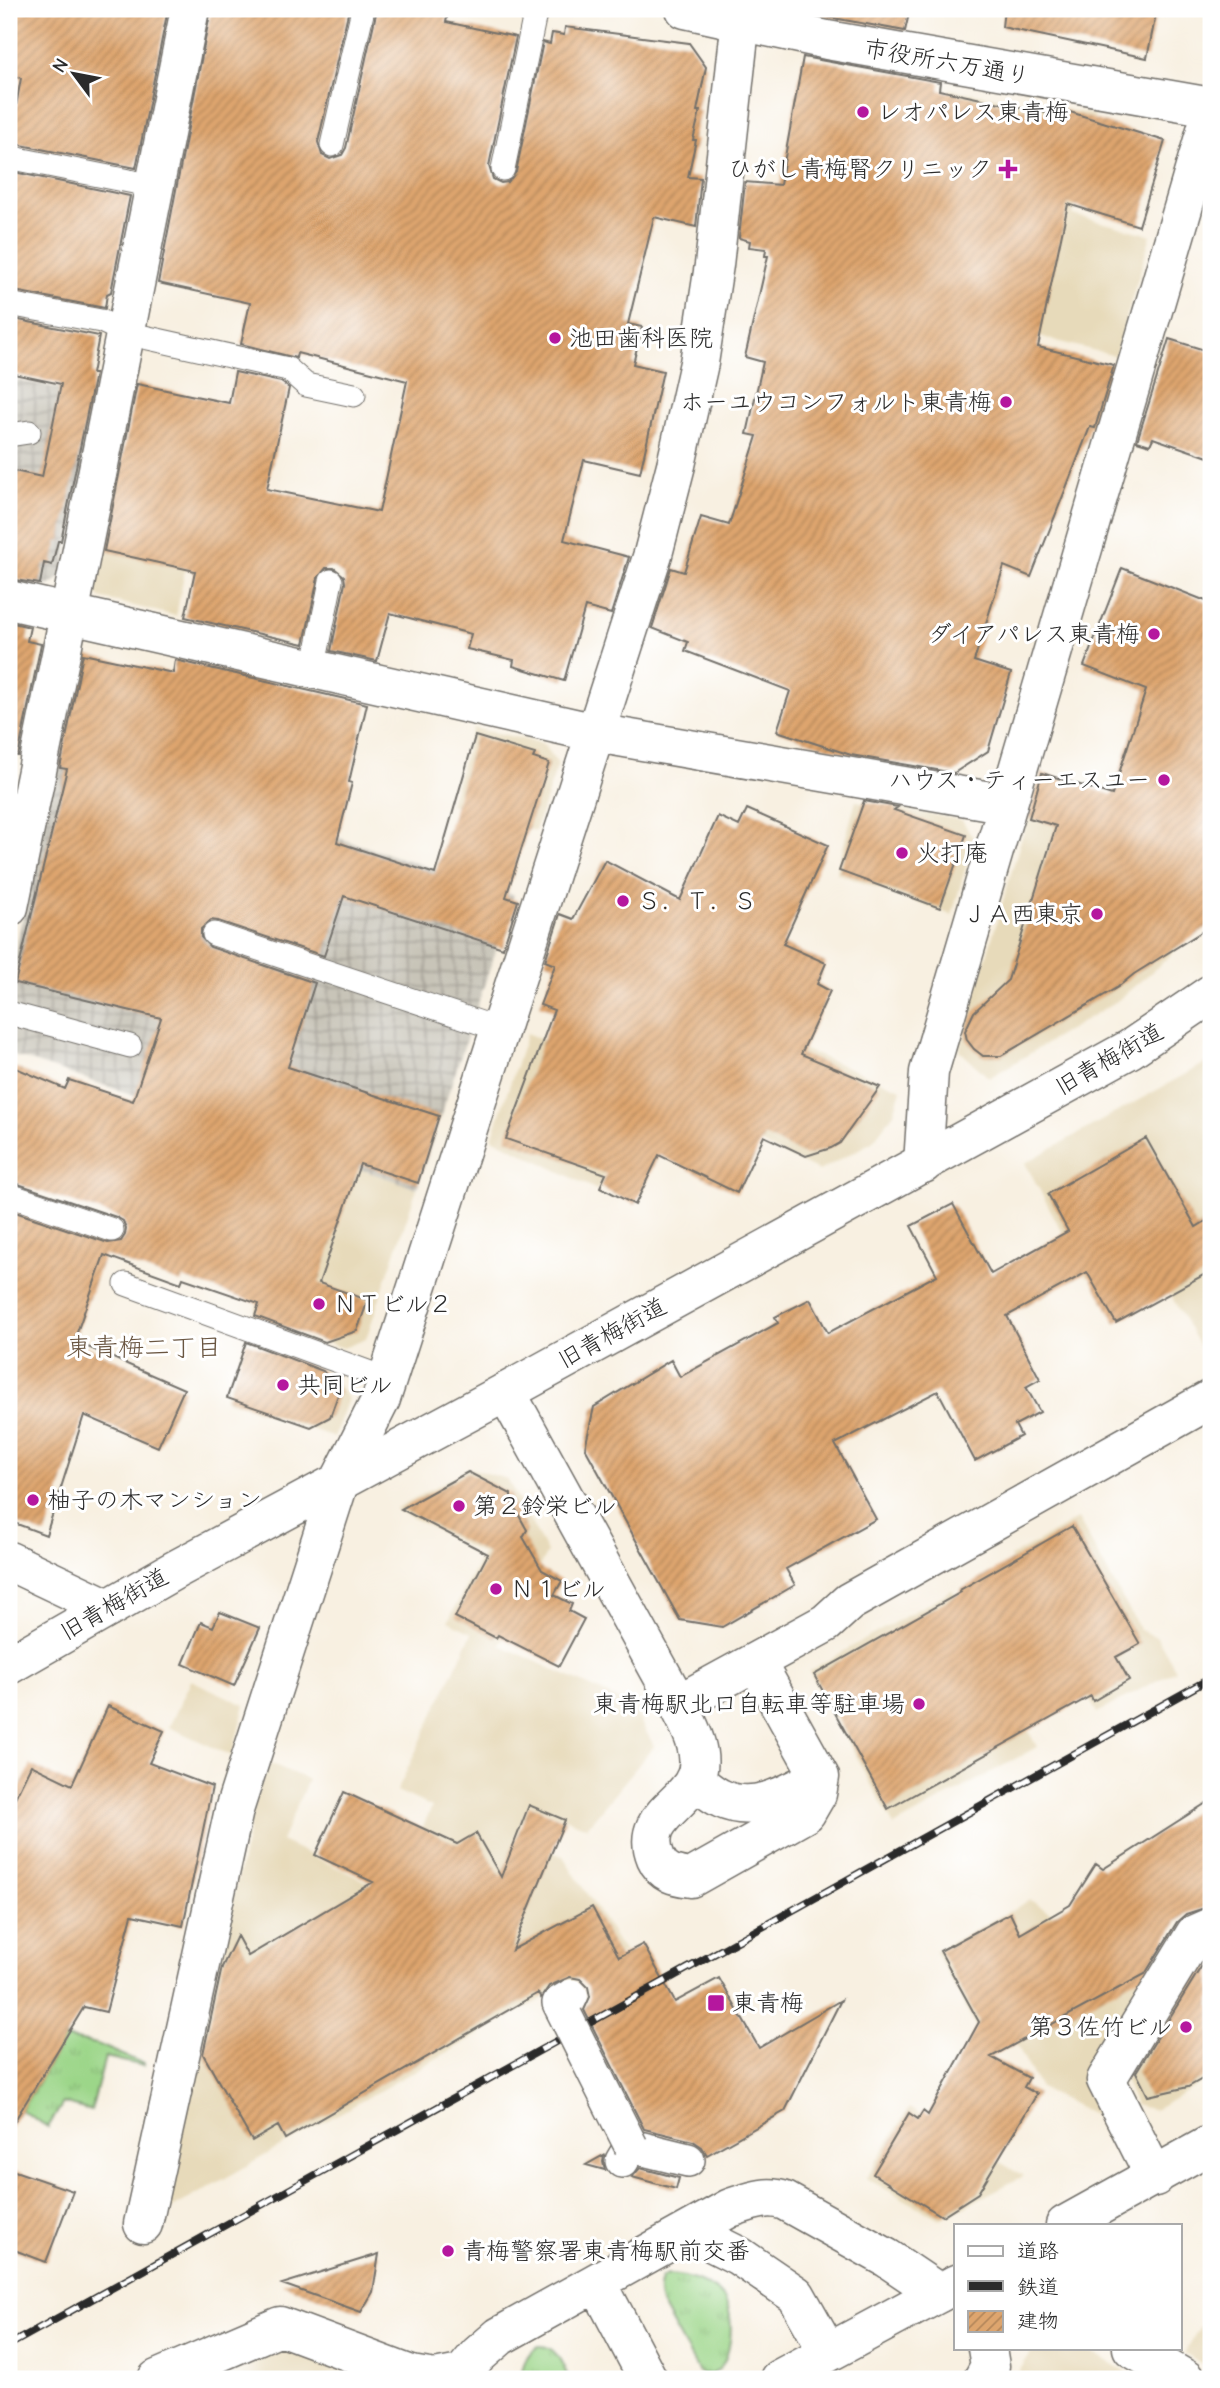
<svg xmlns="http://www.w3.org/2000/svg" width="1220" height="2388" font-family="'Comic Neue','Klee One',sans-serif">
<defs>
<pattern id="industrial-grid" width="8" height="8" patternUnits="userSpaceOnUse" patternTransform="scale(1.75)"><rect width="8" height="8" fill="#c8c4b8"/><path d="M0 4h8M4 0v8" fill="none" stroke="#a39f96"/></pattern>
<pattern id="grass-tufts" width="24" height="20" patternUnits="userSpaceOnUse" patternTransform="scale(1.75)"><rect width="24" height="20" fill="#9cd689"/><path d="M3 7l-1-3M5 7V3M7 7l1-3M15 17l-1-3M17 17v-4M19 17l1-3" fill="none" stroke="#87b876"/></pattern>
<pattern id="building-hatch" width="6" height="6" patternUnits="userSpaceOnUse" patternTransform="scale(1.75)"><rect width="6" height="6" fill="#dea56e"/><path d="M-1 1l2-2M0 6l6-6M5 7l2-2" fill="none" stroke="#b4875b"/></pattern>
</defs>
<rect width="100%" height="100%" fill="#fff"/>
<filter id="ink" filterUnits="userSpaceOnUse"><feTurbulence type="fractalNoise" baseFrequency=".0143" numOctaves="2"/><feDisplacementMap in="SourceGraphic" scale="14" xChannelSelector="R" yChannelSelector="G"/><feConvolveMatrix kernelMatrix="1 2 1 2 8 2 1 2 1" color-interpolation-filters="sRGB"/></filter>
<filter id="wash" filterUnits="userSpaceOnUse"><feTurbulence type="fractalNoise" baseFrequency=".00686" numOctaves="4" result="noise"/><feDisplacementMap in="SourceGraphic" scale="28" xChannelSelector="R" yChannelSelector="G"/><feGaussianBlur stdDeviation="1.57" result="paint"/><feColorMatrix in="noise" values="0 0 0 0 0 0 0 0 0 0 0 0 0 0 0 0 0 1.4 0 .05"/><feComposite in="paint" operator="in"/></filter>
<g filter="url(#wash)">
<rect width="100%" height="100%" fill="#f8f0e1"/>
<path fill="#e7daba" d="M950,89L1095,115L1073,215L1151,235L1115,356L905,302Z
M116,464L199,481L195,518L176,616L100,598L91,585Z
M473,728L542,743L558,764L535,831L450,804Z
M1041,772L1211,826V917L1163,962L1117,1001L989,1078L959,1050Z
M856,801L962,820L974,839L952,915L836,873Z
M739,1024L901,1089L894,1113L872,1142L819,1171L696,1113Z
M527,1033L646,1089L597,1190L492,1138Z
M1211,1060V1368L1143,1245L1087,1277L1025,1163Z
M219,1123L417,1188L366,1339L343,1348L253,1315L271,1263Z
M243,1345L333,1379L348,1399L334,1437L224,1399Z
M470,1468L507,1479L547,1552L500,1645L632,1706L654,1746L587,1827L529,1804L515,1837L563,1856L624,1952L162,2214L258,1789L270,1763L308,1780L281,1841L391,1893L432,1807L397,1791L472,1633L448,1621L483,1554L395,1509Z
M1078,1519L1140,1630L1157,1637L1176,1670L1097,1713L1010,1557Z
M952,1590L1037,1747L894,1826L809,1671Z
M191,1680L245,1705L232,1756L169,1727Z
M1030,1900L1153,1976L1099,2117L1040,2088L1005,2023L981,2037L935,1951Z
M1211,1943V2078L1154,2110L1135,2105L1125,2081Z
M909,2108L1023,2176L940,2219L866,2178Z
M1211,2308V2369L1184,2353Z
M282,2344L372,2379H200Z
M1034,2348H1085L1138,2379H1014Z"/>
<path fill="url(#industrial-grid)" d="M9,379L98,395L62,577L48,586L9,577Z
M57,757L172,784L514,895L417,1188L9,1054V981Z"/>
<path fill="url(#grass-tufts)" stroke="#64805a" stroke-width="2" d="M65,2038L97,2044L144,2064V2066L105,2057L91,2111L63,2103L48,2127L21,2110Z
M667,2275C678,2275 689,2278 699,2282C708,2285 717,2289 723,2297C739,2318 730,2388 699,2372L661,2304C658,2294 658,2288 661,2278Z
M539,2346C557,2345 563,2366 569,2379H520C523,2365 526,2353 539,2346Z"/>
<g id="blocks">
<path fill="url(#building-hatch)" d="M15,9H168L136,168L16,144L9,145L21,78L9,75V35Z
M211,9H349L318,142L322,155L330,159L342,155L346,148L377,9H449L446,22L516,37L489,166L493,179L501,183L508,182L516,172L543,42L550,44L552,33L564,35L565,27L689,43L706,67L697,111H700L693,140H696L688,177L701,178L696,227L654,217L628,324L642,327L633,364L663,371L640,473L584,460L564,540L629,557L611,614L585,607L564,681L513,666L514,660L467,649L471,634L390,613L377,661L331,651L345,583L344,576L334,568H326L318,578L304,644L185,617L195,571L104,551L137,384L229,403L235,372L281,382L289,388L267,489L379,512L407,381L297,353L296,358L241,344L250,303L158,283Z
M812,9H910L905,31L811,14Z
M1004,9H1157L1147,58L1002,27Z
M803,57L940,82L939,90L1056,115L1057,108L1165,141L1139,226L1068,204L1038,347L1114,365L1095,428L1090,427L1031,577L1004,566L974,661L1011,673L988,751L954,773L851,755L777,731L790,691L685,651L688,642L652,628L671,568L684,572L701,517L729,525L757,436L747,434L763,362L745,357L768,256H765L766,249L749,247L750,241L739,238L745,182L780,185Z
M9,171L130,196L111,292L107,294L105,308L9,290Z
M9,318L99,336L92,374H95L61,541H58L52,565L44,563L40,584L9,579V496L14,471L42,477L61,384L9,373Z
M1169,339L1211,352V458L1153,438L1150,445L1137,441Z
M1122,568L1211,603V926L1134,974L1118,987L1001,1056H983L974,1049L967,1040L965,1031L974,1012L1008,980L1056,826L1029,818L1042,773L1112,795L1146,690L1084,666Z
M9,622L30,627L27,641L41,644L18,756L9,754Z
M83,654L173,673L175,660L367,704L349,782L352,783L337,842L435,874L475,736L535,754L533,758L549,763L506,897L518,901L503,948L344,896L324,956L218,921L211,920L201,929V937L210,947L315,983L288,1067L439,1116L418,1183L360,1164L319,1283L368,1300L357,1331L325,1342L255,1316L259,1304L183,1278L181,1283L104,1255L74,1341L184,1389L158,1447L84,1415L46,1535L9,1521V1210L108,1243L121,1241L125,1235L126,1228L123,1221L116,1217L9,1181V1065L65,1089L69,1080L133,1101L161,1018L15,983L67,769L60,768Z
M864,801L898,807L894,810L966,835L940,908L839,871Z
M747,809L828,845L783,944L826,963L817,984L830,991L801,1054L880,1087L840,1143L831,1148L806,1156L764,1136L737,1193L659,1155L635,1205L600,1187L606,1174L506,1139L554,1010L540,1005L555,965L545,961L560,914L573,919L605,860L680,900L718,816L739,826Z
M1146,1138L1196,1227L1211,1218V1271L1116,1323L1087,1272L1007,1316L1040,1379L1026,1387L1040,1412L1015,1425L1021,1436L975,1461L938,1391L835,1444L876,1519L786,1569L795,1585L722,1627L680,1620L585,1448L594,1407L671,1360L680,1377L778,1323L775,1317L810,1299L828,1333L937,1275L911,1226L953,1204L991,1274L1068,1231L1048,1194Z
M246,1342L323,1371L339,1392L330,1417L311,1427L227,1398Z
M468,1472L511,1494V1501L527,1530L523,1537L542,1570L562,1581L554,1595L572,1604L569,1611L584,1619L559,1666L498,1635L496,1638L455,1617L488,1554L401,1509Z
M1072,1526L1140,1644L1116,1657L1129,1680L1093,1701L1091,1696L888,1809L814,1675L961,1592L960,1590Z
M220,1612L260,1628L234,1686L183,1664L201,1622L213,1627Z
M108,1706L164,1731L149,1763L212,1787L183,1926L132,1915L106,2012L84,2007L9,2130V1810L31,1765L72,1785Z
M344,1792L457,1844L476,1833L501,1877L529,1805L565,1820L512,1950L592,1907L619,1957L643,1944L675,2002L719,1978L759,2048L841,2000L785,2111L707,2155L702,2147L693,2141L644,2129L584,2010L590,1997L588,1987L580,1979L570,1977L549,1986L541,1998L538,1993L285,2139L278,2126L252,2141L203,2054L222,1967L237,1936L248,1956L373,1882L315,1855Z
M1211,1800V1906L1186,1914L1177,1922L1145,1974L991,2057L1029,2078L1024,2087L1037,2094L978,2193L942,2216L873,2174L909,2113L918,2119L923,2111L928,2115L979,2022L940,1951L1010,1913L1020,1934L1070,1905L1096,1864L1103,1869Z
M1211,1951V2074L1188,2087L1148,2096L1136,2072Z
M604,2155L603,2161L605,2170L586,2165Z
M640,2168L679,2178L676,2189L632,2177Z
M9,2169L73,2191L46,2262L9,2248Z
M379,2254L373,2292L361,2312L282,2284Z"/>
</g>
</g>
<g filter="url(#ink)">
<use href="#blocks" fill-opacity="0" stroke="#73706b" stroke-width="2"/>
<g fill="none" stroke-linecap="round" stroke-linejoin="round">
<g stroke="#73706b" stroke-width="25">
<path id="service" d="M332,145L363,9
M13,158L154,186
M503,169L536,9
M9,304L101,321L126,333L288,369L306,385L354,395
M9,435L29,432
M313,670L331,581
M214,934L499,1029
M9,1013L130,1046
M9,1195L112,1230
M126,1284L387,1379"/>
</g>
<g stroke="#73706b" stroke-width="36">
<path id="pedestrian" d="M622,2161L631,2146L688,2160"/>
</g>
<g stroke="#73706b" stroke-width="41">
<path id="minor" d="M740,21L827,40L1211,107
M9,600L596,733L1008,804
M9,907L69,615L190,9
M923,1164L929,1072L1211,113
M506,1392L678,1704L826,1623L849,1602L1211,1399
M9,1561L108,1608
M678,1704C689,1725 707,1756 694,1781C679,1808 640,1820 656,1858C663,1874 676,1876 691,1878L806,1813L817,1794L820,1777L756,1662
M694,1780C703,1786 712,1795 722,1799C756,1815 790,1792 820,1777
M1155,2177L1106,2080L1195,1934L1211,1927
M143,2224L234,1810L340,1480L381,1399L653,554L676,465L699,363L714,265L742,9
M689,2231L739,2256L796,2295L828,2352
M597,2282L648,2379
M1132,2348L1185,2379
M157,2379L280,2326L411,2375L435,2379L461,2374L465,2379
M458,2379L478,2355L500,2336L730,2208C749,2202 766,2194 785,2201L887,2258L939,2293
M983,2379L990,2366L987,2348"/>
</g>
<g stroke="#73706b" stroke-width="41">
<path id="tertiary" d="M685,9L740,21"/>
</g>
<g stroke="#73706b" stroke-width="41">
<path id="primary" d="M9,1665L173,1571L506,1392L1130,1049L1211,994
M1065,2225L1211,2144
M779,2379L956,2284"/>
</g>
<use href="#service" stroke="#fff" stroke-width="23"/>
<use href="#pedestrian" stroke="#fff" stroke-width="33"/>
<use href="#minor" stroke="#fff" stroke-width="38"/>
<use href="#tertiary" stroke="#fff" stroke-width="38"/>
<use href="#primary" stroke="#fff" stroke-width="38"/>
<g stroke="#2b2b2b" stroke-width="8">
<path id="rail" d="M9,2345L1211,1678"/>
</g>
<use href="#rail" stroke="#fff" stroke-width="5" stroke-dasharray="16" stroke-linecap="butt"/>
<g stroke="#73706b" stroke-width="36" stroke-linecap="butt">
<path id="pedestrian-bridge" d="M571,1996L559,2003L631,2146"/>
</g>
<use href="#pedestrian-bridge" stroke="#fff" stroke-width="33"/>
</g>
</g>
<g fill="#b5179e" stroke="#fff" stroke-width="2.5">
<circle cx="863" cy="112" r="7"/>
<path d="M1004.5 158.5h7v7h7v7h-7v7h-7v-7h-7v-7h7z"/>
<circle cx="555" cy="338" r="7"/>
<circle cx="1006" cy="402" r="7"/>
<circle cx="1154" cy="634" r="7"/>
<circle cx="1164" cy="780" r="7"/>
<circle cx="902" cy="853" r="7"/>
<circle cx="623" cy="901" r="7"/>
<circle cx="1097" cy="914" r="7"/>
<circle cx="319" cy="1304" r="7"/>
<circle cx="283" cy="1385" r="7"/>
<circle cx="33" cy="1500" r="7"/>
<circle cx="459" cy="1506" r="7"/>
<circle cx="496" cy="1589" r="7"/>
<circle cx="919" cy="1704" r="7"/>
<rect x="707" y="1994" width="18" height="18" rx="3.5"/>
<circle cx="1186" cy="2027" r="7"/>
<circle cx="448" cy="2251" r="7"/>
</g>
<g text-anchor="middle" stroke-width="6" stroke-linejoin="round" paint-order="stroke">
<g font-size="24" fill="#2b2b2b" stroke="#fff">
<text transform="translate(947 62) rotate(10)" y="8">市役所六万通り</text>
<text transform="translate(1109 1059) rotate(-30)" y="8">旧青梅街道</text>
<text transform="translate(612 1333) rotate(-29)" y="8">旧青梅街道</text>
<text transform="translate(114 1604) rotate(-30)" y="8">旧青梅街道</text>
</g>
<g font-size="24" fill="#2b2b2b" stroke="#fff" text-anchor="start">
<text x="877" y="120">レオパレス東青梅</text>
<text x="992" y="177" text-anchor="end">ひがし青梅腎クリニック</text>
<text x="569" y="346">池田歯科医院</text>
<text x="992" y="410" text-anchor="end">ホーユウコンフォルト東青梅</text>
<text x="1140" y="642" text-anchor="end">ダイアパレス東青梅</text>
<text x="1150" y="788" text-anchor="end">ハウス・ティーエスユー</text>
<text x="916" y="861">火打庵</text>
<text x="637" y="909">Ｓ．Ｔ．Ｓ</text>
<text x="1083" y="922" text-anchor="end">ＪＡ西東京</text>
<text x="333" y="1312">ＮＴビル２</text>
<text x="297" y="1393">共同ビル</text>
<text x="47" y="1508">柚子の木マンション</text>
<text x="473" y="1514">第２鈴栄ビル</text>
<text x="510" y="1597">Ｎ１ビル</text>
<text x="905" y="1712" text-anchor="end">東青梅駅北口自転車等駐車場</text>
<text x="732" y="2011">東青梅</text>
<text x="1172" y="2035" text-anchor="end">第３佐竹ビル</text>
<text x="462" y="2259">青梅警察署東青梅駅前交番</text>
</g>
<g font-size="26" fill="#6a5642" stroke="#fff">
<text x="144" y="1356">東青梅二丁目</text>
</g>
</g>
<rect width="1220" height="2388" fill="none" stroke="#fff" stroke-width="35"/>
<rect x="954" y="2224" width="228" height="126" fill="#ffffff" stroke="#aaaaaa" stroke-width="2"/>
<rect x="968" y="2246" width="35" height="10" fill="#ffffff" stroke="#aaaaaa" stroke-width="2"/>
<text x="1017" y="2258" font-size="21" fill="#2b2b2b">道路</text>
<rect x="968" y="2281" width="35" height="10" fill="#2b2b2b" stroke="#aaaaaa" stroke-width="2"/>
<text x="1017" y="2294" font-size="21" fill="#2b2b2b">鉄道</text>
<rect x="968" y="2311" width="35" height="21" fill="url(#building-hatch)" stroke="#aaaaaa" stroke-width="2"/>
<text x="1017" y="2328" font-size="21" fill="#2b2b2b">建物</text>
<g transform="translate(74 74) rotate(302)" stroke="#ffffff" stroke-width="5" paint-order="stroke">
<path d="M0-5L12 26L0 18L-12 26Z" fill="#2b2b2b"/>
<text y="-10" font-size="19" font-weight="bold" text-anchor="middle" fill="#2b2b2b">N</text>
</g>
</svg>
